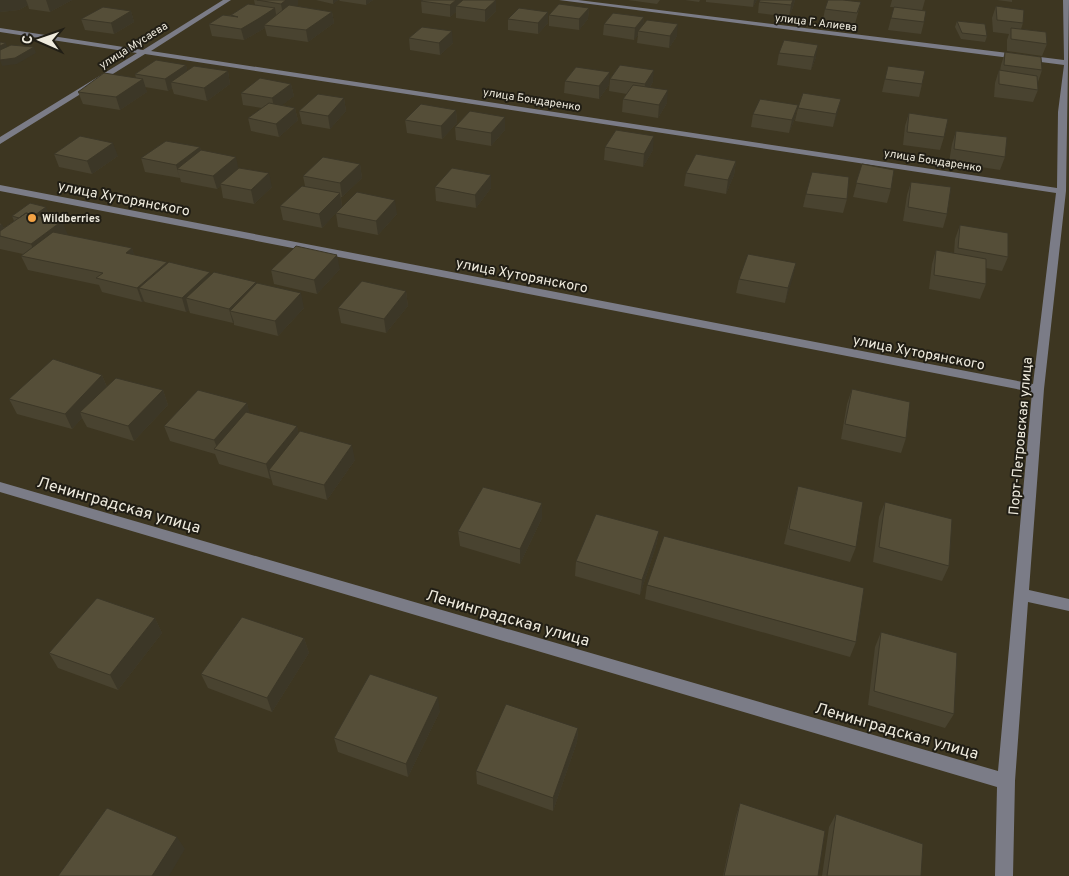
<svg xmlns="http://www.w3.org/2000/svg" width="1069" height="876" font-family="Overpass,sans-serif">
<rect width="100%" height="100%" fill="#3d3621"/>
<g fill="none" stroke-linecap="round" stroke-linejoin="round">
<path fill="#7b7c87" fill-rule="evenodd" d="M223,0H231L151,51L1057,188L1058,112L1064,65L559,0H578L1064,60L1063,0H1069L1066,191L1044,389L1029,590L1069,599V611L1028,602L1015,781L1013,876H995L997,787L0,492V482L998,771L1032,392L0,191V185L1033,384L1056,193L145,54L0,144V137L137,53L0,32V28L143,50Z"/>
</g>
<path fill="#494330" d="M0,0H72L50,12L29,9L28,5L19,10L0,12Z
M254,0L298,5L296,6L332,12L334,23L308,42L267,36L265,28L244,40L212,36L209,24L255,5Z
M316,0H338L333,4Z
M339,0H373L366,5L340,1Z
M423,0H462V1L496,0V11L485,22L456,18V12L450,17L422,13L421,1Z
M628,0H660L657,4Z
M685,0H700L699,2Z
M706,0H757L753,7L706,2Z
M795,0L793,7L789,17L758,13L759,2Z
M892,0H925L922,11L924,22L921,34L888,30L894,7H890Z
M997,0H1012V2Z
M861,2L855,24L823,20L825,9Z
M996,6L1023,23L1021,29L1047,44L1042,56L1007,51V40L1009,34L993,32L992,18Z
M589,8L588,19L579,30L549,26V15Z
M131,11L134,22L114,34L85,30L81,19Z
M644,17L643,25L677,36L669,48L637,43L638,35L634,40L603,35L604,24Z
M508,19L548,23L538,34L508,30Z
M957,21L987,36L985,42L961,39L955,27Z
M409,38L453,43L440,55L410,50Z
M1005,52L1042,70L1038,82V90L1033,102L994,97L995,83L999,70L1000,71L1001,65Z
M779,53L816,57L811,70L777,65Z
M186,65L187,70L228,71L230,84L207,101L174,94L172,88L168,91L145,87L147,92L120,110L83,104L78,92L136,78L135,74Z
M888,66L922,84L919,97L882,92Z
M610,79L653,82L650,87L667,103L658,118L622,112L623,99L627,94L609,91Z
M565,81L609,85L599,99L564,93Z
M291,84L294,96L282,105L295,108L298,120L279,137L251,131L248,118L262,108L243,105L241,93Z
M344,98L346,111L330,129L302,124L299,111Z
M841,99L833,127L795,121L798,108Z
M798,105L795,118L789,133L751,127L753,114Z
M456,110L457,123L442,139L407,133L405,120Z
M909,113L944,137L940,150L903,145L905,126Z
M505,117V130L491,146L456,140L455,127Z
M956,131L1005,157L1000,170L949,162L952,144Z
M200,147L201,151L239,168L272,187L254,204L223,198L221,186L217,189L181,182L180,178L145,172L141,158Z
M605,147L653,150L643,167L604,160Z
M54,154L118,156L92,174L59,167Z
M736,161L734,175L726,194L684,186L686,173Z
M360,164L362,178L342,197H341L342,207L397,214L378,235L338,227L336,213L322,228L283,220L280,206L305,186L303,176Z
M862,164L891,189L887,203L853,197Z
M491,175V188L476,208L436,201L435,187Z
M911,182L947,214L943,228L903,221L907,195Z
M806,194L847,199L843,213L803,207Z
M49,214L44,217L62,221L67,235L132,248L134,255L167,262V264L211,275L257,284L304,308L278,336L234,325V322L233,323L190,313L189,310L186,312L145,302L144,301L142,302L102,292L99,285L28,270L21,256L23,254L0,249V223L4,228L14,221L12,216Z
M960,225L1008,257L1002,271L986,268V284L980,299L929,289L932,264L936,250L954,253L955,239Z
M796,263L785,303L736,293L739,279Z
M340,269L317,294L274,284L271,270Z
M406,291L408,306L386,333L341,323L338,308Z
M102,375L107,387L163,390L168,405L134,441L87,427L82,418L72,429L17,414L9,399Z
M852,389L906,438L901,453L841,439L847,404Z
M247,403L249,413L297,426L298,433L355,460L327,500L273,485L271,478L270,479L219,464L215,454L170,441L164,426Z
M798,486L856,547L850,562L784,544L794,501Z
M885,502L949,566L942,581L873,562L879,517Z
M542,518L520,564L460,546L458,531Z
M659,531L656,546L640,595L575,576L576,561Z
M647,585L856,642L850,657L645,599Z
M155,618L162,633L118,690L58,668L49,653Z
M881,632L954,714L945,728L868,705L875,647Z
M304,638L309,653L272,712L208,688L201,674Z
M440,711L408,777L338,752L334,738Z
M578,728L577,742L553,811L477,784L476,771Z
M740,803L818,876H723L736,816Z
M836,814L921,876H822L829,827Z"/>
<path fill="#3c3727" d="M0,0H26L28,5L19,10L0,12Z
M46,0H72L50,12Z
M286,0H298V5L283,15L281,4Z
M333,0H338L333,4Z
M366,0H373L366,5Z
M456,0H462V6H456V12L450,17V5Z
M496,0V11L485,22V10Z
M754,0H757L753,7Z
M793,0H795L793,7L789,17L791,5Z
M275,8L277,20L264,25L265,28L244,40L241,29Z
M589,8L588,19L579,30V19Z
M131,11L134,22L114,34L111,23Z
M332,12L334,23L308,42L306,30Z
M548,12V23L538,34V23Z
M644,17L643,28L638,31V35L634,40L635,28Z
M678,24L677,36L669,48L670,36Z
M452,31L453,43L440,55L439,43Z
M6,43L8,50L0,54V46Z
M818,45L816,57L811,70L814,57Z
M34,47L36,53L17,64L2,66L0,60Z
M186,65L189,77L171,82L172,88L168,91L165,79Z
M654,70L653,82L644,96L645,84Z
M228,71L230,84L207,101L204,88Z
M610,72L609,85L599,99V86Z
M143,79L147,92L120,110L116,97Z
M291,84L294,96L275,111L272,98Z
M668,90L667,103L658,118L659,105Z
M344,98L346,111L330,129L328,116Z
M841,99L838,112L833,127L836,114Z
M798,105L795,118L789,133L792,120Z
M295,108L298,120L279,137L276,124Z
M456,110L457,123L442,139L441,126Z
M505,117V130L491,146V133Z
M654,136L653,150L643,167L644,154Z
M113,143L118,156L92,174L87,161Z
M200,147L203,161L177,169L180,179L176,165Z
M236,157L239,171L220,184L221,186L217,189L213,176Z
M736,161L734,175L726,194L728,180Z
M360,164L362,178L342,197L340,183Z
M269,173L272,187L254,204L251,190Z
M491,175V188L476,208L475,195Z
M340,193L342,207L322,228L319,214Z
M395,200L397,214L378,235L376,221Z
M46,207L49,214L31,227L28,219Z
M62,221L68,235L37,258L31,244Z
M2,224L8,238L0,236V225Z
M132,248L137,263L126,253Z
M337,255L340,269L317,294L314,280Z
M167,262L171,277L139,288L144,301L142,302L137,288Z
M796,263L793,277L785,303L788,288Z
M210,272L214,286L186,298L189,310L186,312L182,298Z
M256,282L260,296L230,311L234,322L233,323L229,309Z
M406,291L408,306L386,333L384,319Z
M301,293L304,308L278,336L275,321Z
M102,375L108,390L80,412L82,418L72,429L65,414Z
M163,390L168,405L134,441L128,426Z
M247,403L251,418L218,450L214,440Z
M297,426L300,441L269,470L271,478L270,479L266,464Z
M352,445L355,460L327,500L324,485Z
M542,503V518L520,564V549Z
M659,531L656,546L640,595L642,580Z
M155,618L162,633L118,690L110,675Z
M304,638L309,653L272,712L267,698Z
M438,697L440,711L408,777L406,764Z
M578,728L577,742L553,811V798Z
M177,837L185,849L169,876H152Z"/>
<path fill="#554e38" stroke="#3c3727" d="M257,0H286L281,4Z
M423,0H456L450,5L421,1Z
M463,0H496L485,10L456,6Z
M760,0H793L791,5L759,2Z
M828,0H843L861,2L857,13L825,9Z
M248,4L275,8L258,19L241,29L209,24L223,15L238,17L231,15Z
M559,4L589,8L579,19L549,15Z
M289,5L332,12L306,30L264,25Z
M996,6L1024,10L1023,23L997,20Z
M103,7L131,11L111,23L81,19Z
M894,7L926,11L924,22L891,18Z
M519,8L548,12L538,23L508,19Z
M613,13L644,17L635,28L604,24Z
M647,20L678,24L670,36L638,31Z
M957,21L985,24L987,36L962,33Z
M422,27L452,31L439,43L409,38Z
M1011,28L1046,32L1047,44L1011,39Z
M784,40L818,45L814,57L779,53Z
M0,42L6,43L0,46Z
M11,45L34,47L15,58L0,60V50Z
M1005,52L1041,57L1042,70L1004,65Z
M156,60L186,65L165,79L135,74Z
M620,65L654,70L645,84L610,79Z
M194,66L228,71L204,88L171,82Z
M888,66L925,71L922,84L885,79Z
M576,67L610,72L599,86L565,81Z
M999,70L1037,76L1038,90L999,84Z
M104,73L143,79L116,97L78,92Z
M260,78L291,84L272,98L241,93Z
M633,85L668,90L659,105L623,99Z
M803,93L841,99L836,114L798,108Z
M318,94L344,98L328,116L299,111Z
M760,99L798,105L792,120L753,114Z
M269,103L295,108L276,124L248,118Z
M421,104L456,110L441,126L405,120Z
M470,111L505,117L491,133L455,127Z
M909,113L948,119L944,137L907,132Z
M616,130L654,136L644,154L605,147Z
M956,131L1007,137L1005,157L954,149Z
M80,136L113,143L87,161L54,154Z
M166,141L200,147L176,165L141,158Z
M201,150L236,157L213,176L177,169Z
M696,154L736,161L728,180L686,173Z
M323,157L360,164L340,183L303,176Z
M862,164L894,170L891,189L856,183Z
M239,168L269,173L251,190L220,184Z
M452,168L491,175L475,195L435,187Z
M812,172L849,177L847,199L806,194Z
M911,182L951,187L947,214L908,207Z
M302,186L340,193L319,214L280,206Z
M357,192L395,200L376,221L336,213Z
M30,203L46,207L35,215L26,213L19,218L12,216Z
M26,213L62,221L31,244L0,236V231Z
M960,225L1008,233V257L958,248Z
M53,232L132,248L126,253L167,262L137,288L96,278L103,273L21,256Z
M296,246L337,255L314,280L271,270Z
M936,250L986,259V284L934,275Z
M748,254L796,263L788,288L739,279Z
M169,262L210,272L182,298L139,288Z
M214,272L256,282L229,309L186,298Z
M362,281L406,291L384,319L338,308Z
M257,283L301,293L275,321L230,311Z
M53,359L102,375L65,414L9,399Z
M116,378L163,390L128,426L80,412Z
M852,389L910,402L906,438L845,424Z
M198,390L247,403L214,440L164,426Z
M246,412L297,426L266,464L214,449Z
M300,431L352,445L324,485L269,470Z
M798,486L863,502L856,547L789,529Z
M483,487L542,503L520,549L458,531Z
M885,502L952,519L949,566L879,547Z
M596,514L659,531L642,580L576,561Z
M664,536L864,588L856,642L647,585Z
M97,598L155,618L110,675L49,653Z
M242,617L304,638L267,698L201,674Z
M881,632L957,653L954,714L874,691Z
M370,674L438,697L406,764L334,738Z
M506,704L578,728L553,798L476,771Z
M740,803L825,831L818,876H724Z
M107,808L177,837L152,876H58Z
M836,814L923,844L921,876H827Z"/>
<circle fill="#f4a344" stroke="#211e15" stroke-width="2" cx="32" cy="218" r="5"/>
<g text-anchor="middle" stroke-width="4" stroke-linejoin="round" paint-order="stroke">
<g font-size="11" fill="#efebde" stroke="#211e15">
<text transform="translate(816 22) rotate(7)" y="4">улица Г. Алиева</text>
<text transform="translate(133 45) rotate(-32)" y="4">улица Мусаева</text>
<text transform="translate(532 99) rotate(9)" y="4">улица Бондаренко</text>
<text transform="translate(933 160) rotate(9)" y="4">улица Бондаренко</text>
</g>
<g font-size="11" font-weight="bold" fill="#efebde" stroke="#211e15" text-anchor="start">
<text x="42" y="222">Wildberries</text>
</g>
<g font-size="14" fill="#efebde" stroke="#211e15">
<text transform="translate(124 198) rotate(11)" y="5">улица Хуторянского</text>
<text transform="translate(522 275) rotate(11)" y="5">улица Хуторянского</text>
<text transform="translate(919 352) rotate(11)" y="5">улица Хуторянского</text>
<text transform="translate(1020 436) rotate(-85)" y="5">Порт-Петровская улица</text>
</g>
<g font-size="16" fill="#efebde" stroke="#211e15">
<text transform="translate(119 504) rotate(16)" y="6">Ленинградская улица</text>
<text transform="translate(508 617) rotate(16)" y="6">Ленинградская улица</text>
<text transform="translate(897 730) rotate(16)" y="6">Ленинградская улица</text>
</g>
</g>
<g transform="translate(40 40) rotate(272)" stroke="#211e15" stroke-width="4" paint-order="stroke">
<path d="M0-4L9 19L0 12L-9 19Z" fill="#efebde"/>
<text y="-8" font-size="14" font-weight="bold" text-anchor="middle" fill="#efebde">С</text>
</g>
</svg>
